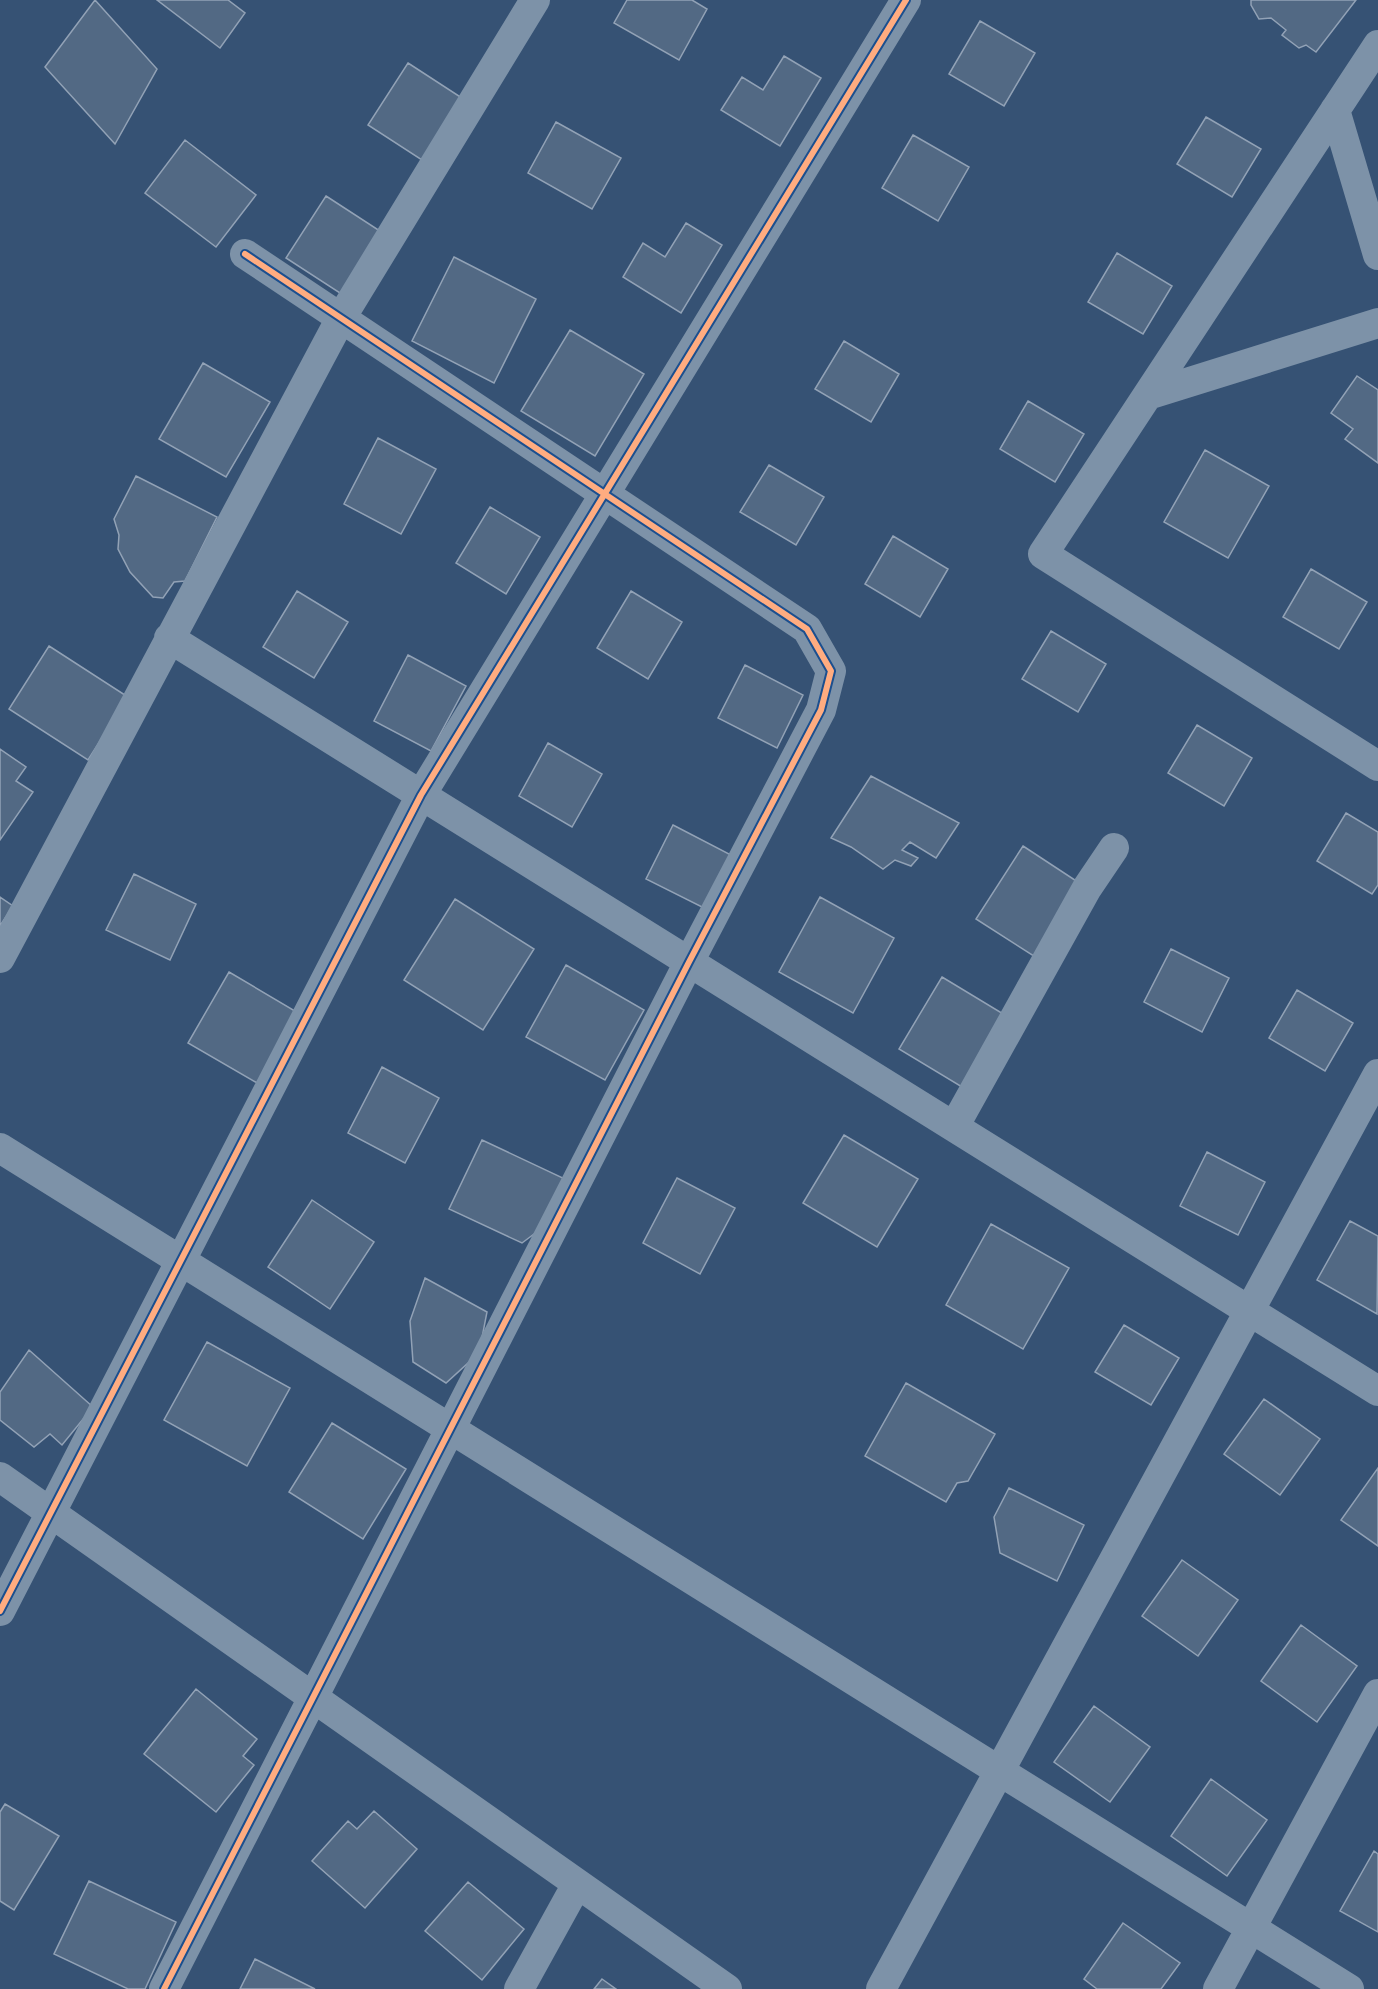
<svg xmlns="http://www.w3.org/2000/svg" width="1378" height="1989" font-family="Cabin,sans-serif">
<rect width="100%" height="100%" fill="#365274"/>
<path fill="#526984" stroke="#92a2b6" stroke-width="1.5" d="M95,0L157,69L115,144L45,67Z
M157,0H228L245,13L220,48Z
M627,0H692L707,9L679,60L614,23Z
M1251,0H1356L1316,52L1306,45L1299,48L1282,35L1286,30L1271,18L1259,19L1251,5Z
M980,21L1035,53L1004,106L949,74Z
M784,56L821,78L780,146L721,110L742,77L763,90Z
M408,63L465,100L425,162L368,125Z
M1206,117L1261,149L1232,197L1177,164Z
M556,122L621,158L592,209L528,173Z
M913,135L969,167L938,221L882,188Z
M185,140L256,195L216,247L145,193Z
M326,196L383,233L343,295L286,258Z
M686,223L722,245L681,313L623,277L643,243L665,257Z
M1117,253L1172,286L1143,334L1088,302Z
M454,257L536,299L494,383L412,341Z
M570,330L644,374L595,456L521,411Z
M844,341L899,374L871,422L815,389Z
M203,363L270,402L226,477L159,439Z
M1357,376L1378,390V463L1345,439L1353,429L1331,413Z
M1028,401L1084,434L1055,482L1000,449Z
M378,438L436,469L401,534L344,504Z
M1205,450L1269,486L1228,558L1164,522Z
M769,465L824,497L796,545L740,512Z
M136,476L217,517L185,581L174,582L163,598L153,597L130,572L118,549L119,535L114,519Z
M490,507L540,537L506,594L456,563Z
M893,536L948,569L920,617L865,584Z
M1311,569L1367,602L1339,649L1283,617Z
M297,591L348,622L314,678L263,647Z
M631,591L682,622L648,679L597,648Z
M1051,631L1106,664L1078,712L1022,679Z
M49,646L128,697L88,760L9,709Z
M408,655L466,686L431,751L374,721Z
M745,665L803,695L777,748L718,718Z
M1197,725L1252,758L1224,806L1168,773Z
M548,743L602,774L572,827L519,796Z
M0,749L26,767L16,781L33,792L0,840Z
M871,776L959,823L936,858L910,842L902,850L918,858L911,866L895,860L883,869L851,847L831,838Z
M1346,813L1378,832V885L1372,894L1317,861Z
M673,825L731,855L704,908L646,879Z
M1023,846L1087,888L1040,960L976,919Z
M134,874L196,904L170,960L106,930Z
M0,897L13,906L0,926Z
M820,897L894,938L853,1013L779,972Z
M455,899L534,949L483,1030L404,980Z
M1171,949L1229,978L1202,1032L1144,1002Z
M566,965L644,1010L605,1080L526,1037Z
M229,972L300,1014L259,1084L188,1043Z
M942,977L1005,1015L962,1087L899,1049Z
M1297,990L1353,1023L1325,1071L1269,1038Z
M382,1067L439,1098L405,1163L348,1133Z
M844,1135L918,1179L877,1247L803,1203Z
M482,1140L565,1179L542,1228L522,1243L449,1209Z
M1207,1152L1265,1182L1238,1235L1180,1206Z
M677,1178L735,1208L700,1274L643,1243Z
M312,1200L374,1242L330,1309L268,1267Z
M1350,1221L1378,1236L1377,1314L1317,1280Z
M991,1224L1069,1268L1023,1349L946,1305Z
M425,1278L487,1312L479,1353L446,1383L413,1362L410,1321Z
M1124,1325L1179,1358L1151,1405L1095,1372Z
M207,1342L290,1388L247,1466L164,1420Z
M29,1350L93,1407L62,1445L50,1434L34,1447L0,1420V1392Z
M906,1383L995,1434L968,1481L957,1483L946,1502L865,1456Z
M1264,1399L1320,1439L1280,1495L1224,1454Z
M332,1423L406,1469L363,1539L289,1492Z
M1378,1468V1546L1341,1520Z
M1009,1488L1084,1525L1057,1581L1000,1553L994,1517Z
M1182,1560L1238,1600L1198,1656L1142,1616Z
M1301,1625L1357,1666L1317,1722L1261,1681Z
M196,1689L257,1739L243,1756L254,1765L216,1812L144,1754Z
M1094,1706L1150,1747L1110,1802L1054,1762Z
M1211,1779L1267,1820L1227,1876L1171,1836Z
M5,1804L59,1836L14,1910L0,1901V1812Z
M374,1811L417,1849L365,1908L312,1861L348,1821L357,1829Z
M1374,1851L1378,1854V1932L1340,1911Z
M89,1881L176,1922L145,1989H128L54,1954Z
M468,1882L524,1929L482,1980L425,1931Z
M1123,1923L1180,1963L1161,1989H1097L1084,1979Z
M255,1959L315,1989H240Z
M602,1979L616,1989H594Z"/>
<g fill="none" stroke-linecap="round" stroke-linejoin="round">
<path stroke="#7d92a8" stroke-width="30" d="M1378,45L1043,554L1378,766
M1335,110L1378,255
M1148,395L1378,323
M169,638L1378,1391
M0,958L341,318L535,0
M954,1127L1087,888L1114,848
M0,1148L1349,1989
M0,1477L727,1989
M0,1611L421,795L906,0
M164,1989L689,962L821,710L831,671L807,629L245,254
M519,1989L577,1884
M881,1989L1378,1074
M1218,1989L1378,1694"/>
<g stroke="#1b4f8f" stroke-width="10">
<path id="cycleway" d="M0,1611L421,795L906,0
M164,1989L689,962L821,710L831,671L807,629L245,254"/>
</g>
<use href="#cycleway" stroke="#ffac80" stroke-width="6"/>
</g>
</svg>
